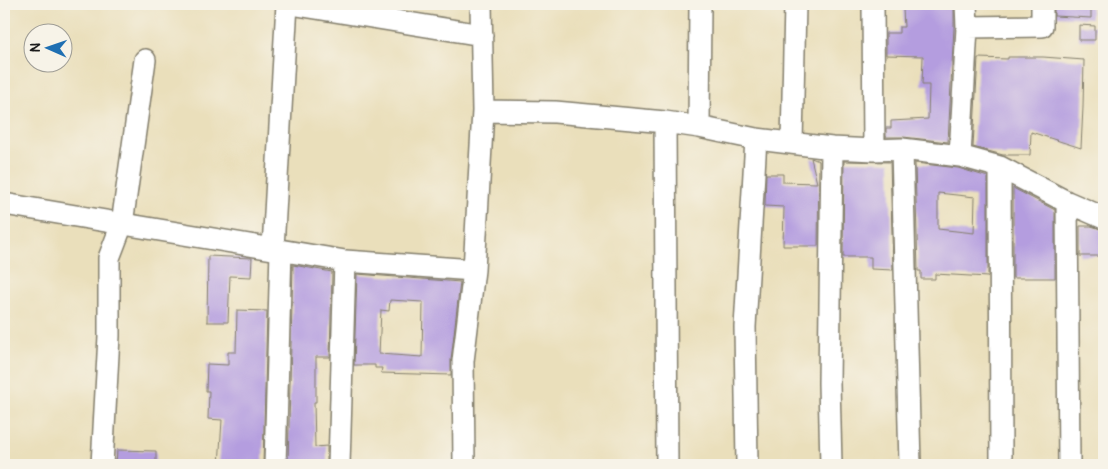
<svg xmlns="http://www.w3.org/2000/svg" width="1108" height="469" font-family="Pangolin,sans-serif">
<rect width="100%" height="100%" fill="#f7f3e8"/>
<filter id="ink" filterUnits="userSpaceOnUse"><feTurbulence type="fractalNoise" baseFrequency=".02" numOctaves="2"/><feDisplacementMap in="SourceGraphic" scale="10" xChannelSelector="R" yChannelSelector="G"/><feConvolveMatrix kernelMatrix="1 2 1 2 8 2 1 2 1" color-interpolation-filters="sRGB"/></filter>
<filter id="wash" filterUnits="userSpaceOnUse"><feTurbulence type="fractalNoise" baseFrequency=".0096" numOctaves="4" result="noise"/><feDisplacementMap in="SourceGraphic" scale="20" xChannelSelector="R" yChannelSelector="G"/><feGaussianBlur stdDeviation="1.12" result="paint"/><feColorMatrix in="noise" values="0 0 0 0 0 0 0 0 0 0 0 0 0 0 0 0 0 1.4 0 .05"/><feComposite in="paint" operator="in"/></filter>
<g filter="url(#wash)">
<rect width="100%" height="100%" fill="#eadfbb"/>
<g id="blocks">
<path fill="#b49ddf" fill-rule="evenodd" d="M1054,4H1091V18L1054,16Z
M922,6L954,7V27L948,142L903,137H886V128H891V121L928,119L929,85H922L923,56L886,55V33H899V27H904L903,9L922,8Z
M1079,25L1095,26V40H1079Z
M1008,57H1043L1084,60L1083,107L1081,148L1031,132L1030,155H1003L973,147L978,58L1008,59Z
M811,158L819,161L818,246H783L784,207L765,206L766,174H783V182L817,183Z
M844,161L890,162L893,270L871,269V257H843Z
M915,163L958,168L988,177V277L935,274V279H921V271H918ZM938,193L975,197L974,233L938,229Z
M1013,188L1055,210V278H1013Z
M1080,226H1091L1104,230V256H1080Z
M208,256L252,258L251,277L230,276L228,322H207Z
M293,265L332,272L330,357H316V402H314L315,447L327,446V465H288Z
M357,274L460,282L451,360V375L381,373L382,368H375V365H354ZM390,300L423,302L422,357L379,354L381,310L389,311Z
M237,310L267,311L263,465H219L222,420L208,419L209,391H206L207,364L228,365V352H236Z
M117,450L156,451V465H116Z"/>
</g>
</g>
<g filter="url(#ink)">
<use href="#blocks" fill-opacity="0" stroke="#837e6c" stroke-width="1"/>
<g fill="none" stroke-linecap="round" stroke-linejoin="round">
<g stroke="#837e6c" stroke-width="24">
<path id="street" d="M291,4L482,35
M873,4L874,150
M966,4L967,27
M483,111L555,112L665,122L699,127L756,139L832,148L874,150L902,149L960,156L1000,167L1067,202L1104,218
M665,122L667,465
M699,127L700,4
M792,143L795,4
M902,149L910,465
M960,156L967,27L1042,26V4
M1000,167L1001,465
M1067,202L1069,465
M4,204L345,261L474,270
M273,248L287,4
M102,465L109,336V258L122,224L145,60
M275,465L281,250
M339,465L345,261
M464,465L463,361L474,270L483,111L481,4
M747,465L745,327L756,139
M831,465L829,383L832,148"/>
</g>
<use href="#street" stroke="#fff" stroke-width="21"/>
</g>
</g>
<rect width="1108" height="469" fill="none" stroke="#f7f3e8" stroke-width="20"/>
<g transform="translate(48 48) rotate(272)"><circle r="24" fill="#f7f3e8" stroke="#9f9d96"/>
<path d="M0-4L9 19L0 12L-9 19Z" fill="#1f6fb2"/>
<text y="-8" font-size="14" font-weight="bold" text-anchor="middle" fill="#1c1c1c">N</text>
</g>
</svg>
